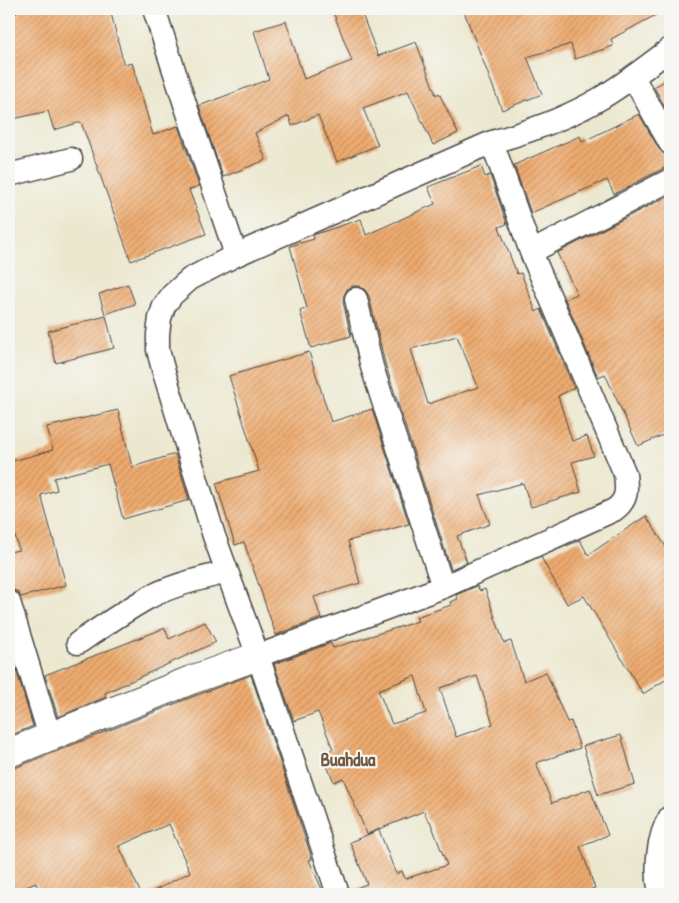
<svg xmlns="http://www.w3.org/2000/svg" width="679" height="903" font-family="'Patrick Hand',sans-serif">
<defs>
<pattern id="building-hatch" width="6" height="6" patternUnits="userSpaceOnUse" patternTransform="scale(1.25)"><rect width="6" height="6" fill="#efac70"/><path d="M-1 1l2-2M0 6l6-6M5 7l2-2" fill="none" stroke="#c28c5c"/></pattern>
</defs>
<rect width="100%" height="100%" fill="#f6f6f2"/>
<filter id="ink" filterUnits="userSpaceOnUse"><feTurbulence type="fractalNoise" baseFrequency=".02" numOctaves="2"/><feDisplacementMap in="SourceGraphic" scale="10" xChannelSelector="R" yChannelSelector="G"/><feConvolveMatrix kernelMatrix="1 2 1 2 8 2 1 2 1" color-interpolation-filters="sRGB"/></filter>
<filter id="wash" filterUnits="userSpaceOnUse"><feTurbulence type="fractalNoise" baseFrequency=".0096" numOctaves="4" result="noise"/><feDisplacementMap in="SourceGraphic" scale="20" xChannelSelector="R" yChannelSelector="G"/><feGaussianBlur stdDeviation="1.12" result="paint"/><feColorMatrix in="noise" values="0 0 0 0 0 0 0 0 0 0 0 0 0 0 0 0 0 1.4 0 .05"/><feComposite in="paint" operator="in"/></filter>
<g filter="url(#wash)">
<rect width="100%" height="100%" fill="#ece8d0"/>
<g id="blocks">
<path fill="url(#building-hatch)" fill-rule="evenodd" d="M16,9H110L124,65L132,63L153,135L178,126L199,186L189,190L206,234L131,261L81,122L54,130L48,111L9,120V15L17,13Z
M332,9H360L378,56L416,42L436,95L439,93L458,133L433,145L408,91L363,108L378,145L337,162L318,115L292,126L289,116L255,133L266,160L223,177L199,106L269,79L254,31L286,21L304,79L352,61Z
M463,9H667L611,39L613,46L575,59L571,44L527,57L542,94L502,110Z
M670,78V117L654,87Z
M639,114L659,149L664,154L670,156V167L664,168L614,194L607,180L531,213L514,165L580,136L582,142Z
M481,166L485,177L490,175L507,224L499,227L517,274L521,273L536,312L541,309L574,388L558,396L572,441L587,436L594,456L572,462L581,492L531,507L523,483L479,495L490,524L457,536L467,562L451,569L385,363L369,296L365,290L359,286H353L347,289L344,295L343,302L351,336L311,348L300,311L307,308L290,246L314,239L313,235L361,219L366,235L435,204L428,187ZM457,336L478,387L428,404L411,349Z
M670,195V432L638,446L605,374L598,377L565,299L577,294L557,253Z
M128,284L135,304L105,314L99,294Z
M106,316L114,348L56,363L48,331Z
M309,352L331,422L372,409L409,524L348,541L360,583L314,597L321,618L276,635L244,542L235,545L216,483L259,471L229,376Z
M118,410L132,467L175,454L189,500L123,519L108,464L54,478L57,490L41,495L66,585L21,597L18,592L12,589H9V552L19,550L9,515V462L53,450L47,427Z
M646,516L670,553V677L643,694L584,596L567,604L541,557L580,540L588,555Z
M477,586L480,591L485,589L504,643L511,641L524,681L546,672L567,722L571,721L580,748L536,763L552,803L590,789L608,835L580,846L595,888L578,894H351V890L367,884L350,842L379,830L396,874L402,871L405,879L447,865L430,821H428L424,811L367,834L343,778L334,782L322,754L333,749L318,712L294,721L274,664L331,643L333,648L418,621L416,617L451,605L450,602L458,599L456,595ZM415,676L426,713L392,724L378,690ZM477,676L493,724L456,737L440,688Z
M205,622L216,642L105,693L106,697L58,717L45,675L165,628L169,639Z
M9,646L33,726L9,736Z
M251,675L312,859L309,860L324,894H148L190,872L169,824L119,846L141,894H39L36,883L9,894V768H15L197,695Z
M621,735L635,784L598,795L583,746Z"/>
</g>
</g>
<g filter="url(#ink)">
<use href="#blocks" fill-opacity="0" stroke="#484744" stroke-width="1"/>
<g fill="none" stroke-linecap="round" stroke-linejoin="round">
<g stroke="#484744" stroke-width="25">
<path id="minor" d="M154,9L186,107L236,255
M633,77L670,143
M9,175L71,159
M531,252L670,180
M356,299L372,367L443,587
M9,602L50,737
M78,643C100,628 123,612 146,599C171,585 200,579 227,572
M258,656L443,587L614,510C628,500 627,490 625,474L531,252L492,142
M338,894L258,656L214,536L163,369L158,350V334L160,318L164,306L172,295L190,279L236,255L492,142C528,132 569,117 601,98C626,83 648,66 670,49
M660,894C655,871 657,837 670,817"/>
</g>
<g stroke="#484744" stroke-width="30">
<path id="tertiary" d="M9,753L191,680L258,656"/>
</g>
<use href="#minor" stroke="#fff" stroke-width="22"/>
<use href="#tertiary" stroke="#fff" stroke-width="28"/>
</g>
</g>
<g text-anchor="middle" stroke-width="4.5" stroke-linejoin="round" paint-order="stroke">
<g font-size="19" font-weight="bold" fill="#705843" stroke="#f6f6f2">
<text x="348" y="766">Buahdua</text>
</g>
</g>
<rect width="679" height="903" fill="none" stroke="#f6f6f2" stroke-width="30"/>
</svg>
